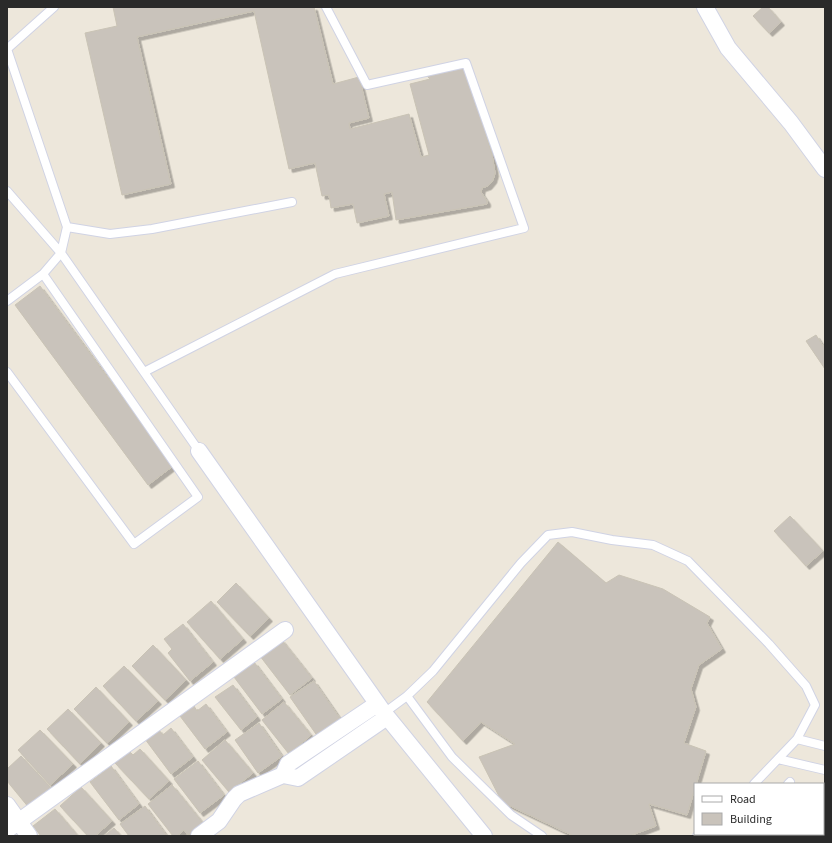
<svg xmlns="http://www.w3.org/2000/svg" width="832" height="843" font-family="'Source Sans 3',sans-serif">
<defs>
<filter id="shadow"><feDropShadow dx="3.5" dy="3.5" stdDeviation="0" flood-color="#0004"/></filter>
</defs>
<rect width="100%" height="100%" fill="#ede7db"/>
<path fill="#c9c3bb" stroke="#c9c3b5" filter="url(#shadow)" d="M113,7H314L333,84L359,77L369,118L349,123L350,129L409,114L421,157L429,155L410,84L430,79L426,75L465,64L492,155L495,173L493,180L488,186L482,188L481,192L487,201V204L396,220L392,192L384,194L389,216L357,223L353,204L331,208L329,195L322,196L315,163L289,169L254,11L137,37L171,184L122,195L85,33L117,26Z
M763,7H768L781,22L769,33L753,16Z
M40,286L173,466L148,485L15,305Z
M816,335L825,349V369L806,341Z
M790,516L823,551L806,566L774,531Z
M558,542L606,583L619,575L663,589L710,617L707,623L722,649L699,665L691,689L696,707L684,743L706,751L687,815L649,804L656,826L629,836H574L502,802L479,757L515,744L481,722L463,741L427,702Z
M236,583L269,618L250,636L217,602Z
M211,601L243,639L220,659L187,622Z
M183,624L213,662L190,681L168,653L172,649L164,639Z
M281,639L312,678L290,695L260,656Z
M153,645L186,680L165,700L132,666Z
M254,662L282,699L262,714L234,677Z
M124,666L158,701L136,721L103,686Z
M314,681L341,720L318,737L290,697Z
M233,685L257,717L241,730L215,697Z
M96,687L129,722L107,743L74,709Z
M284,702L311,735L289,754L262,720Z
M206,704L227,732L205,749L180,716L194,706L197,711Z
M68,709L101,743L80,764L47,729Z
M259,723L282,756L258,773L235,740Z
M171,728L193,757L171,774L145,739L158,729L163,735Z
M40,730L73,764L50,785L18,750Z
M225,740L253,773L229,792L202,760Z
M140,749L169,781L149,799L115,763L129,751L133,755Z
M21,756L52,789L30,809L7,781V769Z
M198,761L224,795L200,813L174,779Z
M111,766L139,804L119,820L90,782Z
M172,785L203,823L188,835L184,830L177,836H173L148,804Z
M81,787L112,821L95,836H88L60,806Z
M145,806L167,836H129L120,824Z
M55,809L78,836H41L33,826Z
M114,828L121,836H104Z"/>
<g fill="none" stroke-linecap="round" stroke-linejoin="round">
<g stroke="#d0d3e4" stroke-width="10">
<path id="lane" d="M7,191L61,253L199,451
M67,227L110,234L152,229L292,202
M7,301L43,274L61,253L67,227L7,49L54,7
M7,372L134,544L198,497L43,274
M144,372L335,274L524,228L466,63L367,85L326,7
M384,713L407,696
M797,739L825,746
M778,759L825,770
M788,784L790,782
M542,836L511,815L452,757L407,696L433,671L521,563L548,535L572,532L612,540L653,545L688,561L769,644L806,686L815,705L797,739L754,784
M697,836L700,834
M728,836L731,834
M780,836L782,834"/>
</g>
<g stroke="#d0d3e4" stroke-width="18">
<path id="street" d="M705,7L728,48L791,123L825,169
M199,451L384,713L484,836
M283,775L288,764L377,704
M7,805L29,836
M7,830L285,630
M199,836L219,821L234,799L239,794L283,775L298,778L387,717"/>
</g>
<use href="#lane" stroke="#fff" stroke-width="8"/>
<use href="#street" stroke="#fff" stroke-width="16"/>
</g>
<rect width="832" height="843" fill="none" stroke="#2a2a2a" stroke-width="16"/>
<rect x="694" y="783" width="130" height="52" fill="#ffffff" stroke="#aaaaaa"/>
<rect x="702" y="796" width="20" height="6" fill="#ffffff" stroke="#aaaaaa"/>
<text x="730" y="803" font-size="12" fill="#2a2a2a">Road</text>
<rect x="702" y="813" width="20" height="12" fill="#c9c3bb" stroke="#aaaaaa"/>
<text x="730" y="823" font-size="12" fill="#2a2a2a">Building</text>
</svg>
